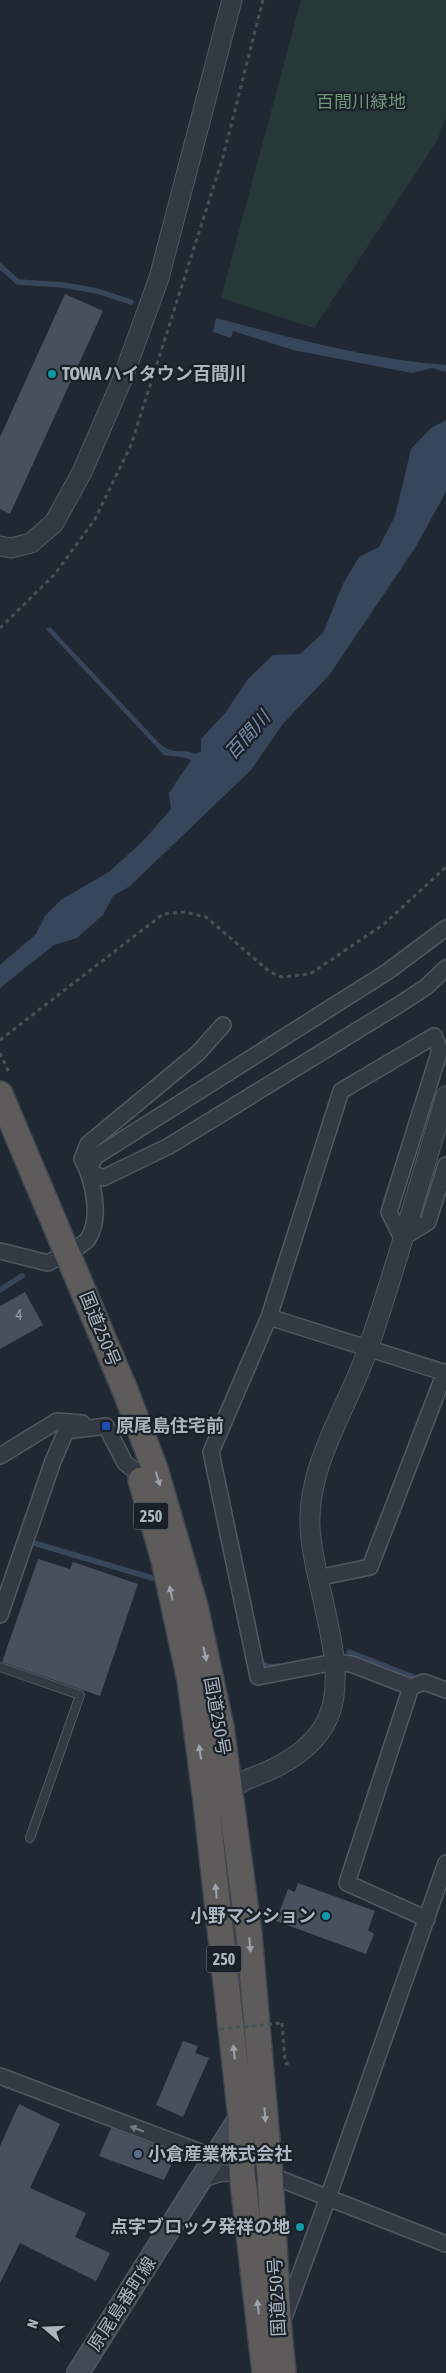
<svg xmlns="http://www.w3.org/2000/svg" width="446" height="2373" font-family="'Asap Condensed','Noto Sans JP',sans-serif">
<rect width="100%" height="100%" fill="#202933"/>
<path fill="#263838" d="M301,0H446V117L437,141L314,328L221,298Z"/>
<path fill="#37465b" d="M216,318C292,338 368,359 446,365V372L432,368L412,373L293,350L233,331L231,338L213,332Z
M446,420V492L415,548L330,674L282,725L251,770L130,886L113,896L103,915L77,938L54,945L0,988V965L36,934L45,916L62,899L109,872L143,841L171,809L169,793L191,760C183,756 174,757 164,755L46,629L50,627L159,743C176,757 179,747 195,754L201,752V739L225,713L248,679L273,655L300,654L323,633L343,584L359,557L379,547L395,516L411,449L431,428Z"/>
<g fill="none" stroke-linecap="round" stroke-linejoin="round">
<path stroke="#37465b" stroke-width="5.5" d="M0,266L18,282L64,285L97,291L131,302
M0,1290L22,1276
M34,1543L152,1578
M349,1652L413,1677
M259,1659L260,1663L270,1667L278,1666"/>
</g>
<path fill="#47505d" d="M65,294L103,311L10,514L0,509V437Z
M25,1292L43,1325L0,1349V1306Z
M38,1559L70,1569L73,1562L138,1584L100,1696L2,1662Z
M298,1883L375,1911L368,1930L374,1934L366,1954L276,1921L288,1889L295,1892Z
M183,2041L198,2046L195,2053L209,2058L183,2117L156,2105Z
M19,2104L60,2124L30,2188L86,2213L75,2237L110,2253L96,2281L20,2243L0,2283V2146Z
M111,2128L177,2153L164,2180L99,2156Z"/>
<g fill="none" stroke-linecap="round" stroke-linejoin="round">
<g stroke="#515862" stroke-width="10">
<path id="service" d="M0,1667L80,1695L30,1838"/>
</g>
<g stroke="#515862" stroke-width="18">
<path id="minor" d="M88,1171L95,1157L387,972L446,928
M88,1171L103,1178L169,1146L397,1006L426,987L446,968
M0,1251L48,1263L57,1258
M68,1253C75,1249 83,1245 88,1239C102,1218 93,1179 82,1159L88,1144L198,1053L223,1025
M269,1317L446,1373
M106,1426L125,1463L139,1474
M0,1456L57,1421L82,1423
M317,1578L370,1567L445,1372
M0,1615L53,1461L66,1431L106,1426
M411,1687L424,1682L446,1690
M427,1919L347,1883L411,1687L351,1664L335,1662L258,1677L211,1452L269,1317L341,1091L434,1036L440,1050L389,1212L402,1238L428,1222L446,1165
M0,2076L216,2158
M202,2179L222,2173L270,2175L446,2244
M283,2320L325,2206L446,1863"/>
</g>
<g stroke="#515862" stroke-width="21">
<path id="tertiary" d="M0,546L11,548L31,543L54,523L82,472L122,380L159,278L232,0
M229,1793C238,1782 248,1779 261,1774C288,1763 316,1745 328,1718C351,1666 312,1583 310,1526C307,1463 350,1404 369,1346C397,1264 420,1180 446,1096"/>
</g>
<g stroke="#515862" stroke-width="24">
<path id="secondary" d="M78,2373L244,2111"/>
</g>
<g stroke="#3e454e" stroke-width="28">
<path id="trunk" d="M0,1094L125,1390L155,1469L195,1606L221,1727L249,1934L270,2175L279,2331L283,2373
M141,1480L164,1560L190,1680L206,1801L241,2118L242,2173L265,2373"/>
</g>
<path stroke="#445456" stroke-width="3" stroke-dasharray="4 4" stroke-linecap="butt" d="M0,628L55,574L95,519L131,445L223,157L263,0
M0,1040L163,914L185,912L206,917L270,972L282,977L310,974L384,924L446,867
M0,1053L10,1075
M282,2023L285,2061L286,2064L289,2063"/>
<use href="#service" stroke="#333a44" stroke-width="8"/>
<use href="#minor" stroke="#333a44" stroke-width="15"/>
<use href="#tertiary" stroke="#333a44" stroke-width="19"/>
<use href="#secondary" stroke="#424a56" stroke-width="21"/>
<use href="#trunk" stroke="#5d5c5a" stroke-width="25"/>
<path stroke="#445456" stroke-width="3" stroke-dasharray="4 4" stroke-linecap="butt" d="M220,2029L282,2023"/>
</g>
<defs><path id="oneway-solid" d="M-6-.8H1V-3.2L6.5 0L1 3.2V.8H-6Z" transform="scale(1.25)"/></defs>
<g fill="#9da3ac">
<use href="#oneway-solid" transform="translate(158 1479) rotate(73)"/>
<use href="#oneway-solid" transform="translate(171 1593) rotate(-102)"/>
<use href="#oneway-solid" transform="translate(205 1654) rotate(78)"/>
<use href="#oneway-solid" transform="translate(200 1752) rotate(-98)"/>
<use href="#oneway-solid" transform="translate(216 1891) rotate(-96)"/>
<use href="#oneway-solid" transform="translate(250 1945) rotate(85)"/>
<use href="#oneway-solid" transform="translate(234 2052) rotate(-96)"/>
<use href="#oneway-solid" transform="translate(265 2115) rotate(86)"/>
<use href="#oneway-solid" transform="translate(258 2307) rotate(-97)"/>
</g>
<use fill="#767e89" href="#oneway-solid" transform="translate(137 2129) rotate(-159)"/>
<g fill="#0f9aa8" stroke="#192028" stroke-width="2">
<circle cx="52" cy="374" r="5"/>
<circle cx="326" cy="1916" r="5"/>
<circle cx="300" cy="2227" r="5"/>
</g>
<rect fill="#1a4fb4" stroke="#192028" stroke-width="2" x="101" y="1421" width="10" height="10" rx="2.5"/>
<circle fill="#5c6f8a" stroke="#192028" stroke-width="2" cx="138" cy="2154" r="5"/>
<g text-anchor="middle" stroke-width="4.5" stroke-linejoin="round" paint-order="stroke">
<g font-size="15" fill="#949ca8">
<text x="19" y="1320">4</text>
</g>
<g fill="#192028" stroke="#818893" stroke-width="1">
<rect x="133.5" y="1502.5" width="35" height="27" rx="4"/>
<rect x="206.5" y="1945.5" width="35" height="27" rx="4"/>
</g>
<g font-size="16" font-weight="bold" fill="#adb5c1">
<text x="151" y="1522">250</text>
<text x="224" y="1965">250</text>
</g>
<g font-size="18" fill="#709577" stroke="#192028">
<text x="361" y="108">百間川緑地</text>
</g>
<g font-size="18" font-weight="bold" fill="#adb5c1" stroke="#192028" text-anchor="start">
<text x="62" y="380">TOWA ハイタウン百間川</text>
<text x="116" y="1432">原尾島住宅前</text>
<text x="316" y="1922" text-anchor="end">小野マンション</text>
<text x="148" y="2160">小倉産業株式会社</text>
<text x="290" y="2233" text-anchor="end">点字ブロック発祥の地</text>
</g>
<g font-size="18" fill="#adb5c1" stroke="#192028">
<text transform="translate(100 1329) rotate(68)" y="6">国道250号</text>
<text transform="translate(217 1716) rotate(80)" y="6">国道250号</text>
<text transform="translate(277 2297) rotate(-93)" y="6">国道250号</text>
<text transform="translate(122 2304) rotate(-57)" y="6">原尾島番町線</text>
</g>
<g font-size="19" font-style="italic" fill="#788da7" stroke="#192028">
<text transform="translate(247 735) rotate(-48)" y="7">百間川</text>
</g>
</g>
<g transform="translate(45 2328) rotate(289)" stroke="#192028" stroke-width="4" paint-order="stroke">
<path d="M0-4L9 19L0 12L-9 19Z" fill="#adb5c1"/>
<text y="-8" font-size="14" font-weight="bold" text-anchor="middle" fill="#adb5c1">N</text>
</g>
</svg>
